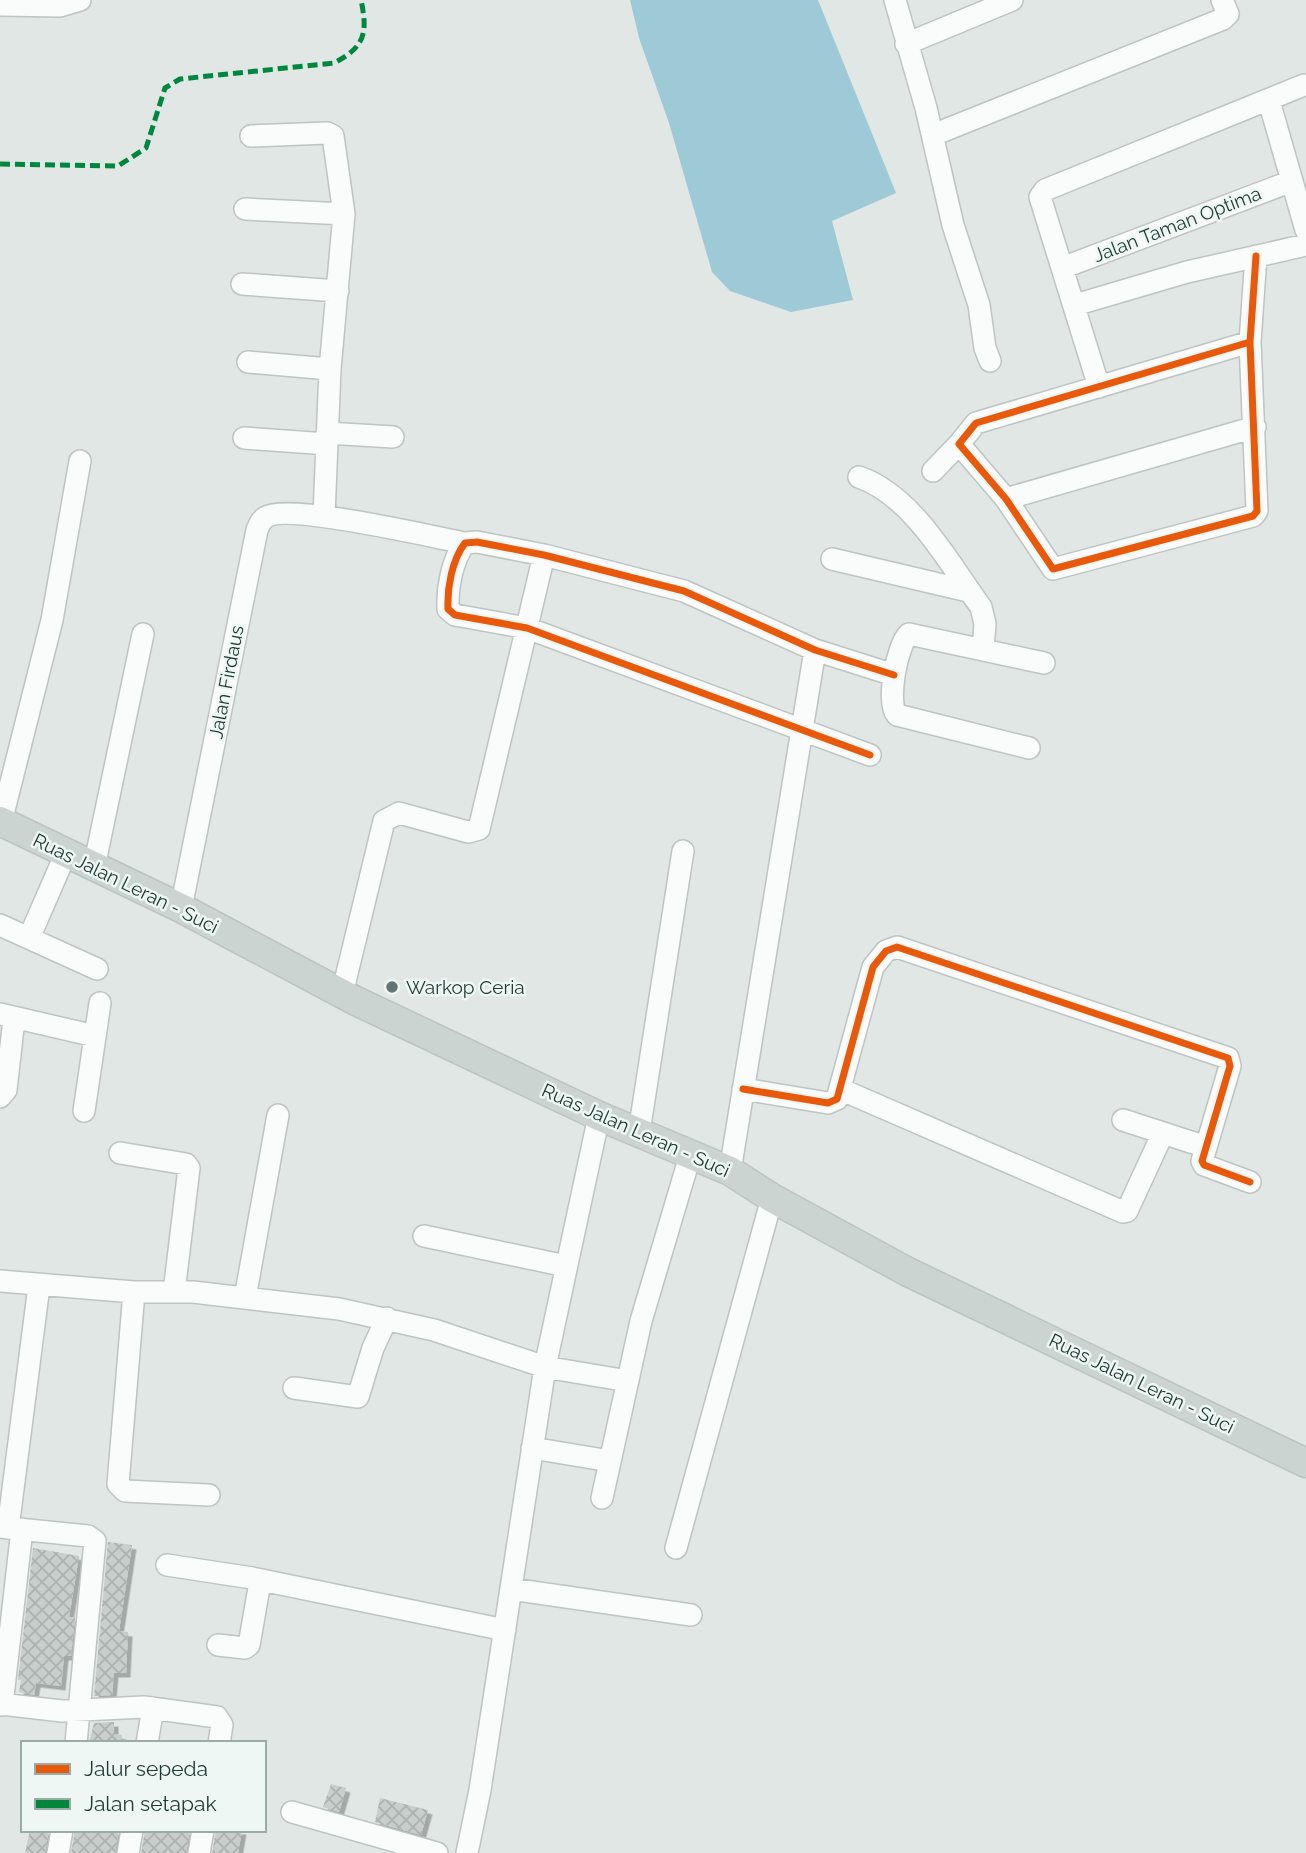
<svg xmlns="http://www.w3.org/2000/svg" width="1306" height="1853" font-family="Raleway,sans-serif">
<defs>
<pattern id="building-cross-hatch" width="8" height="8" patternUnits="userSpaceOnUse" patternTransform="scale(1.75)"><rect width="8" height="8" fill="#c8cecc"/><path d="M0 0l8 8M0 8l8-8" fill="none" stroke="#abb2b0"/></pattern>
<filter id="shadow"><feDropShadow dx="4.5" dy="4.5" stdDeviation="0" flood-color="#0004"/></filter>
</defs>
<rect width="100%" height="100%" fill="#e0e7e5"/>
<path fill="#9ecad8" d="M630,0H818L896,193L832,221L853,300L791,312L730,291L712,272L669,123L639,38Z"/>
<path fill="url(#building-cross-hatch)" filter="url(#shadow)" d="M108,1542L132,1545L119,1631L128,1632L126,1673H114L112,1695L94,1696Z
M33,1548L79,1556L69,1617H75L71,1656H64L61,1686L36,1683L34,1695L19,1692L21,1680H18Z
M114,1722V1734L122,1735V1743H89L94,1723Z
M331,1784L346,1788L339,1812L323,1807Z
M380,1798L428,1810L421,1835L375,1822Z
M30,1830H49L45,1853H25Z
M75,1830H119L115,1853H71Z
M145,1830H190L186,1853H141Z
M216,1830H242L238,1853H212Z"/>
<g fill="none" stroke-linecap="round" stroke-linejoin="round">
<g stroke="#bdc4c2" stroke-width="24">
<path id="minor" d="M895,0L926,108L953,225L979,305L985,348L990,361
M0,5L60,6L80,0
M906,44L1012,0
M1269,101L1306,230
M933,135L1223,19L1228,14L1222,0
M251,136L327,133L333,136L344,214L330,369L324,516
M245,209L344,214
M1062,268L1292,181
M242,284L338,291
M1075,305L1187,272L1306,245
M1250,342L976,423L959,444L1006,499L1053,569L1253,516L1257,511L1250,342L1256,256
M248,362L330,369
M1099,387L1040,197L1045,190L1304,85
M327,433L393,437
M244,438L327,444
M933,471L959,444
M859,477C913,496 948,562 981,607L985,624L983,649
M1006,499L1255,427
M832,559L968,591
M1029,748L897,715C886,703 897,644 909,634L1044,663
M870,755L527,628L455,615L448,609C447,588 452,560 465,543L477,542L544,555L684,591L815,650L894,675
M1,822L52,620L80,461
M94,867L143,634
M181,908L257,530C259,525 261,520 266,517C288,503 433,537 465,543
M0,925L97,969
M29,938L66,853
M342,994L384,821L399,813L468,832L479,829L544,555
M0,1014L95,1036
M743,1089L828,1103L837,1099L873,967L886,951L897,947L1228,1058L1230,1066L1202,1161L1204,1165L1250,1182
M840,1089L1123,1212L1127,1211L1163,1133
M0,1097L6,1090L14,1019
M84,1111L100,1003
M1123,1120L1206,1147
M639,1132L683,851
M120,1153L186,1164L189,1168L174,1292
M730,1171L815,650
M424,1236L566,1266
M0,1281L134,1292H193L339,1309L434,1330L545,1367L628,1381
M134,1292L118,1484L125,1491L209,1495
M245,1298L278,1115
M294,1388L358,1397L373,1348L387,1318
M532,1448L610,1461
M602,1498L641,1321L690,1156
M0,1527L8,1528L39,1286
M8,1528L88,1536L95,1541L76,1743
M676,1548L772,1198
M167,1565L252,1578L505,1630
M511,1589L691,1615
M218,1645L245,1648L249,1645L260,1582
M0,1704L62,1711L144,1707L217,1717L222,1725L219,1743
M2,1705L22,1529
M147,1743L153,1708
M292,1812L437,1853
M58,1853L62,1830
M128,1853L132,1830
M199,1853L203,1830
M467,1853L480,1790L545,1367L599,1116"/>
</g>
<g stroke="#bac4c2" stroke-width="31">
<path id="major" d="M0,821L181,908L356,1001L599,1116L730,1171L772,1198L908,1272L1306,1463"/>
</g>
<use href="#minor" stroke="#fafbfb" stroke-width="21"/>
<use href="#major" stroke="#ccd4d2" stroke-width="28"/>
<path stroke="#00873e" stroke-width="5" stroke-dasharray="10 5" stroke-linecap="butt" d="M0,164L118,166L146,148L165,88L180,79L334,63C365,47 368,33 361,0"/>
<g stroke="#eef7f3" stroke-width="11">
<path id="cycleway" d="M1250,342L976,423L959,444L1006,499L1053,569L1253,516L1257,511L1250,342L1256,256
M870,755L527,628L455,615L448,609C447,588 452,560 465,543L477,542L544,555L684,591L815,650L894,675
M743,1089L828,1103L837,1099L873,967L886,951L897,947L1228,1058L1230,1066L1202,1161L1204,1165L1250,1182"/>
</g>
<use href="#cycleway" stroke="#e8590c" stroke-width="7"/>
</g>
<circle fill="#627773" stroke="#eef7f3" stroke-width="2.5" cx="392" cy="987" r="7"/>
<g text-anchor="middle" stroke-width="5" stroke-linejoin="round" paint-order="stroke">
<g font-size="19" fill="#1e3a35" stroke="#eef7f3">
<text transform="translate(1177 224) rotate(-21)" y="7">Jalan Taman Optima</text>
<text transform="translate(226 682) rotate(-79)" y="7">Jalan Firdaus</text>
<text transform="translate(126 883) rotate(26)" y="7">Ruas Jalan Leran - Suci</text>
<text transform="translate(636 1130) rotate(24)" y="7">Ruas Jalan Leran - Suci</text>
<text transform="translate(1142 1383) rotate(26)" y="7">Ruas Jalan Leran - Suci</text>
</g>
<g font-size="19" fill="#1e3a35" stroke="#eef7f3" text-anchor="start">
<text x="406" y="994">Warkop Ceria</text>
</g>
</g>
<rect x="21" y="1741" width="245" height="91" fill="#eef7f3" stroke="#9baba7" stroke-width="2"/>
<rect x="35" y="1764" width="35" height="10" fill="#e8590c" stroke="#9baba7" stroke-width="2"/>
<text x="84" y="1776" font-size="21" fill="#1e3a35">Jalur sepeda</text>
<rect x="35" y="1799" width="35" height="10" fill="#00873e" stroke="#9baba7" stroke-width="2"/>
<text x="84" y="1811" font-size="21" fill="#1e3a35">Jalan setapak</text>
</svg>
